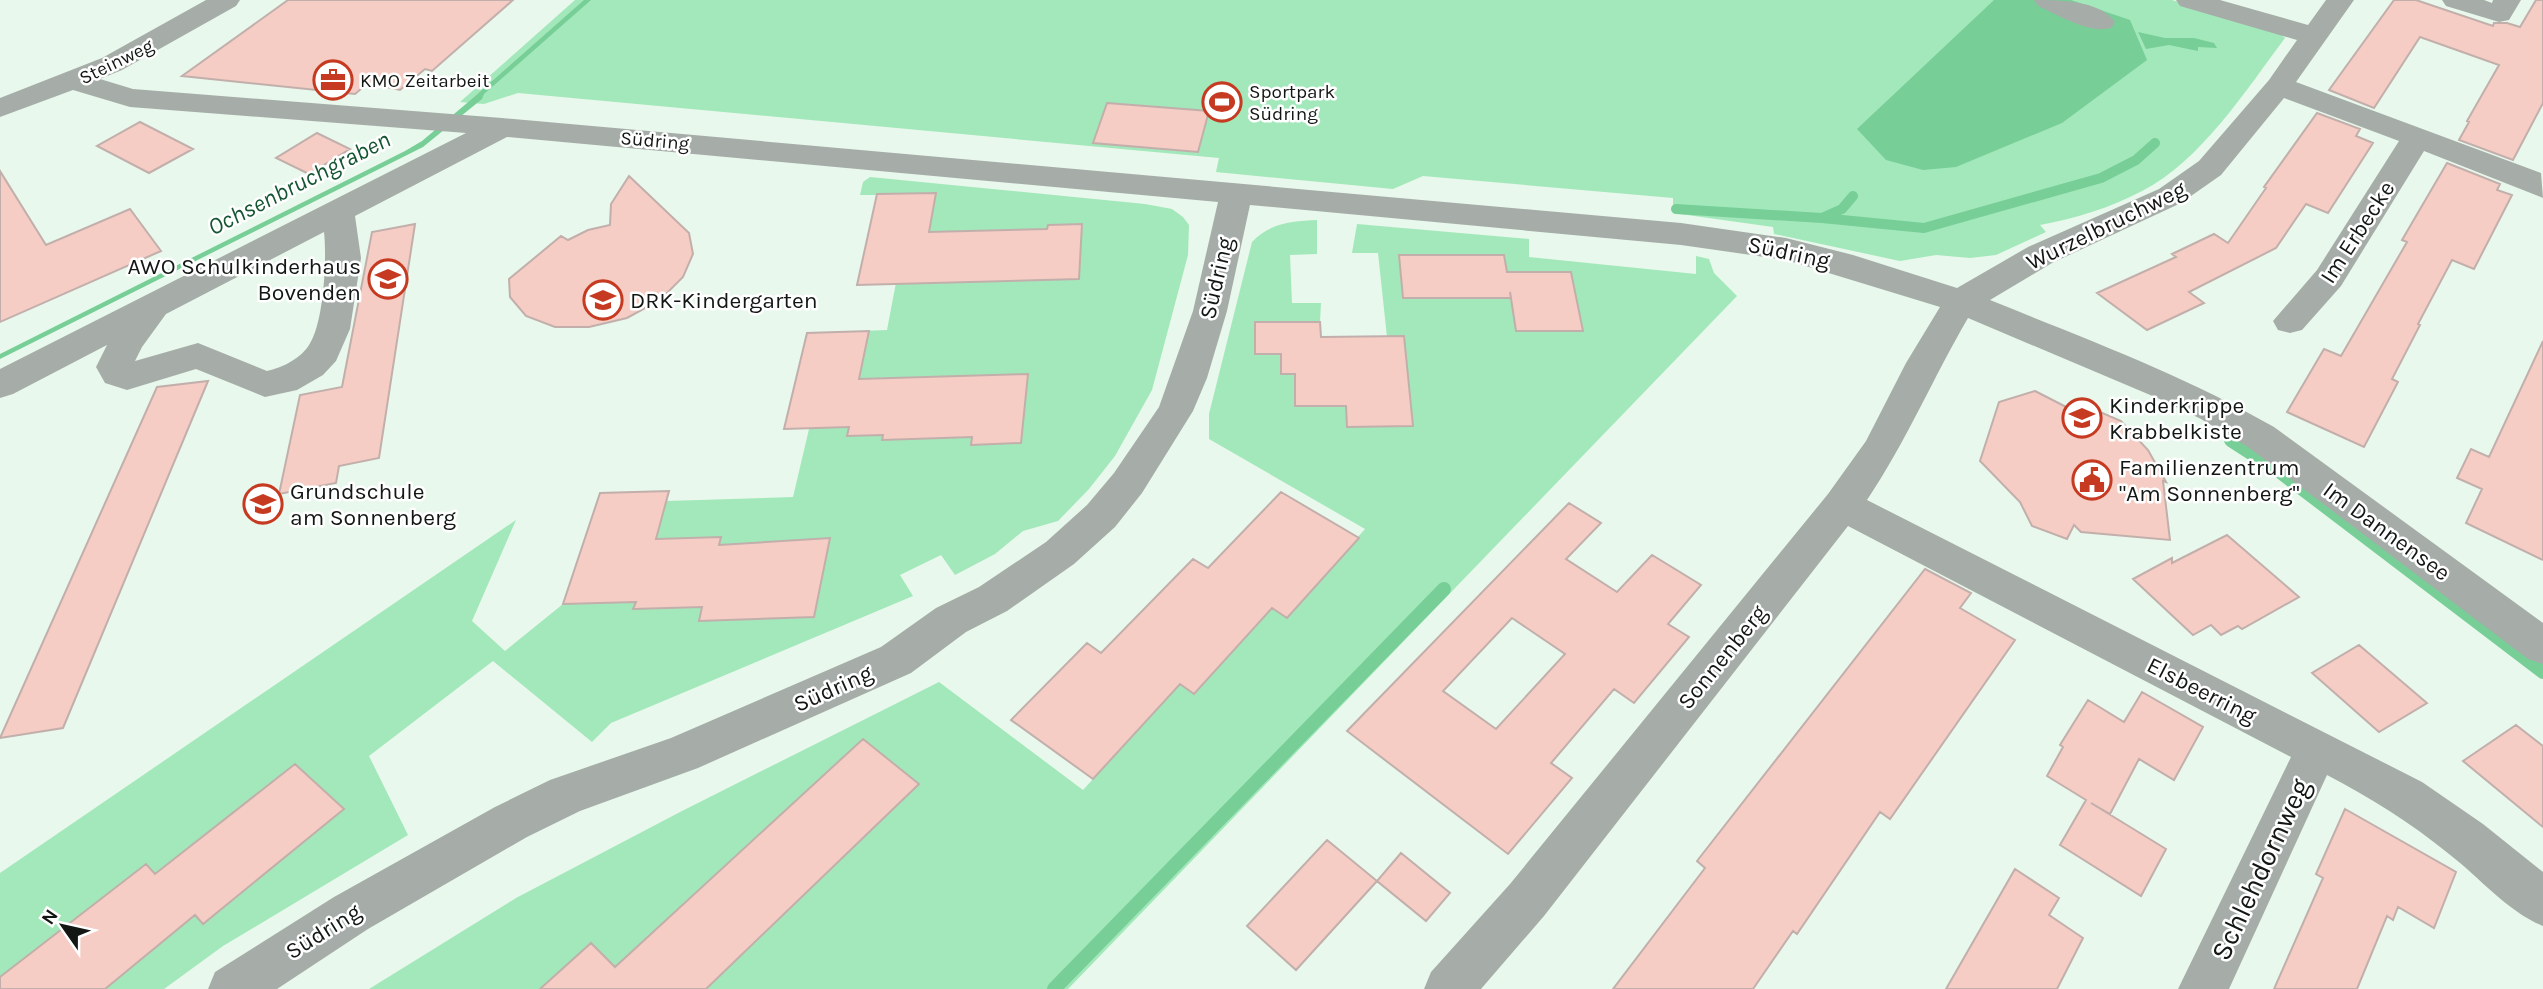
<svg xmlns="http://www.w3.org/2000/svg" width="2543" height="989" font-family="Karla,sans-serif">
<rect width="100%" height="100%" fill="#e8f8ec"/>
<path fill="#a3e8ba" d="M575,0H2172L2275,30L2285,38C2246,90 2201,161 2142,191C2110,208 2076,218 2040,225L2046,232L1996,255L1970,258L1936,255L1900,261L1774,234L1773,227L1673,213V198L1423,176L1393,189L1216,172L1219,158L518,93L484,104L460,102Z
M870,177L1145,204L1172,209L1183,217L1189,225L1188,255L1152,390L1115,456L1089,489L1058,521L1023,531L995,554L955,575L941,555L900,575L913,596L611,723L592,742L493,661L369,756L408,835L223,946L164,989H0V873L516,520L472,621L505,651L563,604L600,493L669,491L667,501L793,497L809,429H784L807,333L887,330L898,272L859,273L877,195H860L863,182Z
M1317,220V254L1290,255L1292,303H1321L1320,322L1255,323V354H1281V374H1295V406H1346L1348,427L1413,426L1387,337L1378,253H1352L1357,224L1529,239V257L1696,274V256L1709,259L1714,273L1737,296L1068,989H369L516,898L682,811L939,682L1083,790L1180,684L1194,693L1272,608L1287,617L1365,529L1209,439V414L1252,242C1269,223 1293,221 1317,220Z"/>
<path fill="#77ce97" d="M584,0H591L484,94L482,99L423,147L0,359V354L405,151L422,141L473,98Z
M1994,0H2071L2130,20L2147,60L2062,123L1956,167L1923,170L1886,160L1857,129Z
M2138,32L2165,38H2194L2214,43L2217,48L2198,47V51L2169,45L2146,49Z"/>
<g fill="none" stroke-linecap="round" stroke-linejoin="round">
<path stroke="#77ce97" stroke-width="10" d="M1676,209L1822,218L1842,209L1853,196
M1822,218L1924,228L2101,178L2136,160L2155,143"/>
<path stroke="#77ce97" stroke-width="14" d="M2231,440L2279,471L2543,672
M1054,989L1444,589"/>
</g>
<path fill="#f5cdc4" stroke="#c2afab" stroke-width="2" fill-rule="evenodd" d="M288,0H513L432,71L425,69L400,90L368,83L355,94L182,76Z
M2394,0H2416L2493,26L2494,23H2507L2520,27L2536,0H2543V103L2513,160L2459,140L2469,122L2467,121L2499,65L2420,37L2374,108L2329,90Z
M1107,103L1209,111L1198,152L1093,143Z
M2317,113L2360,129L2356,136L2373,143L2328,213L2306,204L2276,248L2189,292L2204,303L2147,330L2097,293L2176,257L2172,254L2214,234L2228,243L2266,188L2264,187Z
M140,122L193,149L149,173L97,146Z
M317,133L350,149L309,174L276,158Z
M2447,163L2500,184L2497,190L2512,195L2474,269L2452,260L2418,324L2420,325L2392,379L2398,382L2364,447L2287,412L2324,349L2341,356L2407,242L2402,240Z
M0,171L46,245L130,209L161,251L0,322Z
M629,176L689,233L693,254L683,277L660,300L627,318L589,327H555L526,316L510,297L509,279L561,236L568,240L588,230L610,225L611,204Z
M936,193L929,232L1047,229L1048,225L1082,224L1079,279L857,285L877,194Z
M415,224L379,458L339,466L336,483L279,494L300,395L342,387L372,232Z
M1399,255H1504L1507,272H1571L1583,331H1516L1510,292L1511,298H1403Z
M1255,322H1320L1321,337L1404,336L1413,426L1347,427L1346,406H1295V374H1281V354H1255Z
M869,331L859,379L1028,374L1021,443L971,445L972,437L882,440L883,435L847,436L849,427L784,429L807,333Z
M2543,341V560L2466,523L2482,489L2457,478L2471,449L2489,457Z
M208,381L63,728L0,738L157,387Z
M2035,391L2072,410L2075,401L2121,421L2148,450L2166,482L2163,481L2170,540L2081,532L2074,525L2067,539L2032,526L2020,502L1980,461L1999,402Z
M669,491L656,539L721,537L719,545L830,538L814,617L699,621L702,607L633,609L636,602L563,604L600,493Z
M1281,492L1359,538L1287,618L1272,608L1194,694L1180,684L1093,779L1011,720L1087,643L1101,653L1193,559L1208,568Z
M1569,503L1601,523L1566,559L1617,592L1652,555L1701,585L1668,624L1689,637L1634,703L1614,689L1551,763L1572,778L1508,854L1347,731ZM1512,618L1565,654L1496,729L1443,691Z
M2227,535L2299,597L2242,629L2238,626L2221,635L2211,625L2193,635L2133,579L2172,558V563Z
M1925,569L1971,593L1960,608L2015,640L1890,819L1880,812L1797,934L1793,931L1753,989H1613L1705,868L1697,861Z
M2359,645L2427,703L2379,732L2312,673Z
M2142,692L2203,727L2174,780L2139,759L2110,814L2091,803L2166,849L2141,896L2060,845L2086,800L2047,776L2063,747L2060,745L2088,700L2124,722Z
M2516,725L2543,746V827L2463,761Z
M863,739L919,784L706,989H540L591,943L615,967Z
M295,764L344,809L203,924L195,915L105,989H0V977L146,864L155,874Z
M2345,809L2456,872L2434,928L2398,907L2393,920L2387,916L2357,989H2274L2323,878L2316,874Z
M1327,840L1377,881L1296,970L1247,926Z
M1401,853L1450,893L1426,921L1377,881Z
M2015,869L2059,898L2049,915L2083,938L2057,989H1946Z"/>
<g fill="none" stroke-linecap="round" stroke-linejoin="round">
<path fill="#a6ada8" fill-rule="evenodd" d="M206,0H240L236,6L122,70L100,79L133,89L502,118L1681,223L1786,238L1853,255L1957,288L2028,247L2159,189L2199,161L2269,80L2297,40L2180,6L2176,0H2220L2308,25L2326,0H2354L2296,82L2541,173L2543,198L2424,151L2341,286L2302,330L2290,333L2278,330L2273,321L2317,270L2399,141L2284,98L2221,175L2181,203L2052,263L1990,300C2086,339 2184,375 2274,427L2543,623V664L2528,659L2248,447L2201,419L2162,400L1968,318C1933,378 1906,442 1867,500L2422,782L2483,824L2543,872V926C2508,912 2479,877 2449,854C2411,823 2371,798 2327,775L2229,989H2178L2291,757L1848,526L1544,916L1481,989H1424L1431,972L1510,884L1828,494L1866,441L1906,363L1940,307L1786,260L1681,245L1250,205L1227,311L1207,378L1193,411L1142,493L1115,527L1074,564L1007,611L966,632L911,673L698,768L580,811L527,837L368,929L277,989H208L215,972L334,897L495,807L550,780L671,738L881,647L936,608L979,587L1046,542L1087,505L1114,473L1159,407L1193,311L1218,202L507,137L355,216L361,258L350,329L336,361L323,375L297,390L265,397L196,369L127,390L105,383L96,367L107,345L13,394L0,398V369L466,133L130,107L73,90L0,117V98L102,58ZM324,232C327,258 324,323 309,345C301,358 282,368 267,371L198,343L135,361L142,347L166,314Z
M2034,0C2058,0 2100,0 2115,22L2111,28C2088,34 2059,15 2038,6Z
M2442,0H2484L2492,3L2493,0H2521L2509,20L2499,22L2446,6Z"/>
</g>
<defs>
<g id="office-ring" transform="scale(2.0125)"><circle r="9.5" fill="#fff" stroke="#c53a21" stroke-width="1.5"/><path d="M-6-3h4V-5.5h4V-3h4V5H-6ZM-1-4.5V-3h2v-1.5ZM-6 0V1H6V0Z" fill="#c53a21"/></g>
<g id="stadium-ring" transform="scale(2.0125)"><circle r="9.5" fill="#fff" stroke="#c53a21" stroke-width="1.5"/><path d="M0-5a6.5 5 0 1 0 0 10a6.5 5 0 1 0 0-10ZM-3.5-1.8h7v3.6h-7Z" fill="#c53a21"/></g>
<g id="school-ring" transform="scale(2.0125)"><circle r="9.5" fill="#fff" stroke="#c53a21" stroke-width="1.5"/><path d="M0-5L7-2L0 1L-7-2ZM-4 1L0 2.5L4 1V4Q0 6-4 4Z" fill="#c53a21"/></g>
<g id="civic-ring" transform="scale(2.0125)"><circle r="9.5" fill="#fff" stroke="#c53a21" stroke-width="1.5"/><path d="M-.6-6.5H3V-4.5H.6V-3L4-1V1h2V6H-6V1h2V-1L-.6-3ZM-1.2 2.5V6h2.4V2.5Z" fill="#c53a21"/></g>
</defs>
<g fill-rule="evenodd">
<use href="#office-ring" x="333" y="80"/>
<use href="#stadium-ring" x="1222" y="102"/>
<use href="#school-ring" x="388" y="279"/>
<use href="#school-ring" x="603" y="300"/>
<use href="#school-ring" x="2082" y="418"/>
<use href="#civic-ring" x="2092" y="480"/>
<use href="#school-ring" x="263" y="504"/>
</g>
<g text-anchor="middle" stroke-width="5" stroke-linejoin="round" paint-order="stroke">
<g font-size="19" fill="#121713" stroke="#fff">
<text transform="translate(116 61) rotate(-26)" y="7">Steinweg</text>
<text transform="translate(655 140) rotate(5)" y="7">Südring</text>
</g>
<g font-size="19" fill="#121713" stroke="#fff" text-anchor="start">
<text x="360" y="87">KMO Zeitarbeit</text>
<text x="1249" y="98">Sportpark<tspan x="1249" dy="22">Südring</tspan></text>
</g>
<g font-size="23" fill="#121713" stroke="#fff">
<text transform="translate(2106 225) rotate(-26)" y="8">Wurzelbruchweg</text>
<text transform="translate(2357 232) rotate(-57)" y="8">Im Erbecke</text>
<text transform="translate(1789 252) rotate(12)" y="8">Südring</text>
<text transform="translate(1216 278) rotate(-77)" y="8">Südring</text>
<text transform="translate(2387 531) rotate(36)" y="8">Im Dannensee</text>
<text transform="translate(1722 657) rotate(-51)" y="8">Sonnenberg</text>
<text transform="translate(833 688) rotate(-24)" y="8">Südring</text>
<text transform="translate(2202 690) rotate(27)" y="8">Elsbeerring</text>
<text transform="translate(323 931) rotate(-32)" y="8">Südring</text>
</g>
<g font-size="23" fill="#121713" stroke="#fff" text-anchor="start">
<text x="361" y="274" text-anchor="end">AWO Schulkinderhaus<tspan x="361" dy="26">Bovenden</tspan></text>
<text x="630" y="308">DRK-Kindergarten</text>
<text x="2109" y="413">Kinderkrippe<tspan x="2109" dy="26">Krabbelkiste</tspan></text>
<text x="2119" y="475">Familienzentrum<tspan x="2119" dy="26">"Am Sonnenberg"</tspan></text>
<text x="290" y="499">Grundschule<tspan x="290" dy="26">am Sonnenberg</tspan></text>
</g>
<g font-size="24" font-style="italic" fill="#145532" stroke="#fff">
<text transform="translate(299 183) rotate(-27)" y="8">Ochsenbruchgraben</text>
</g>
<g font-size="28" fill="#121713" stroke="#fff">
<text transform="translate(2260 869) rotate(-65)" y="10">Schlehdornweg</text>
</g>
</g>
<g transform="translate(63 926) rotate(304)" stroke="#ffffff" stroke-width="5" paint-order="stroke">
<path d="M0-5L12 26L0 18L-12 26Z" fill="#121713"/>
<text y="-10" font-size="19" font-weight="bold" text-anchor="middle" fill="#121713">N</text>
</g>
</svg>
